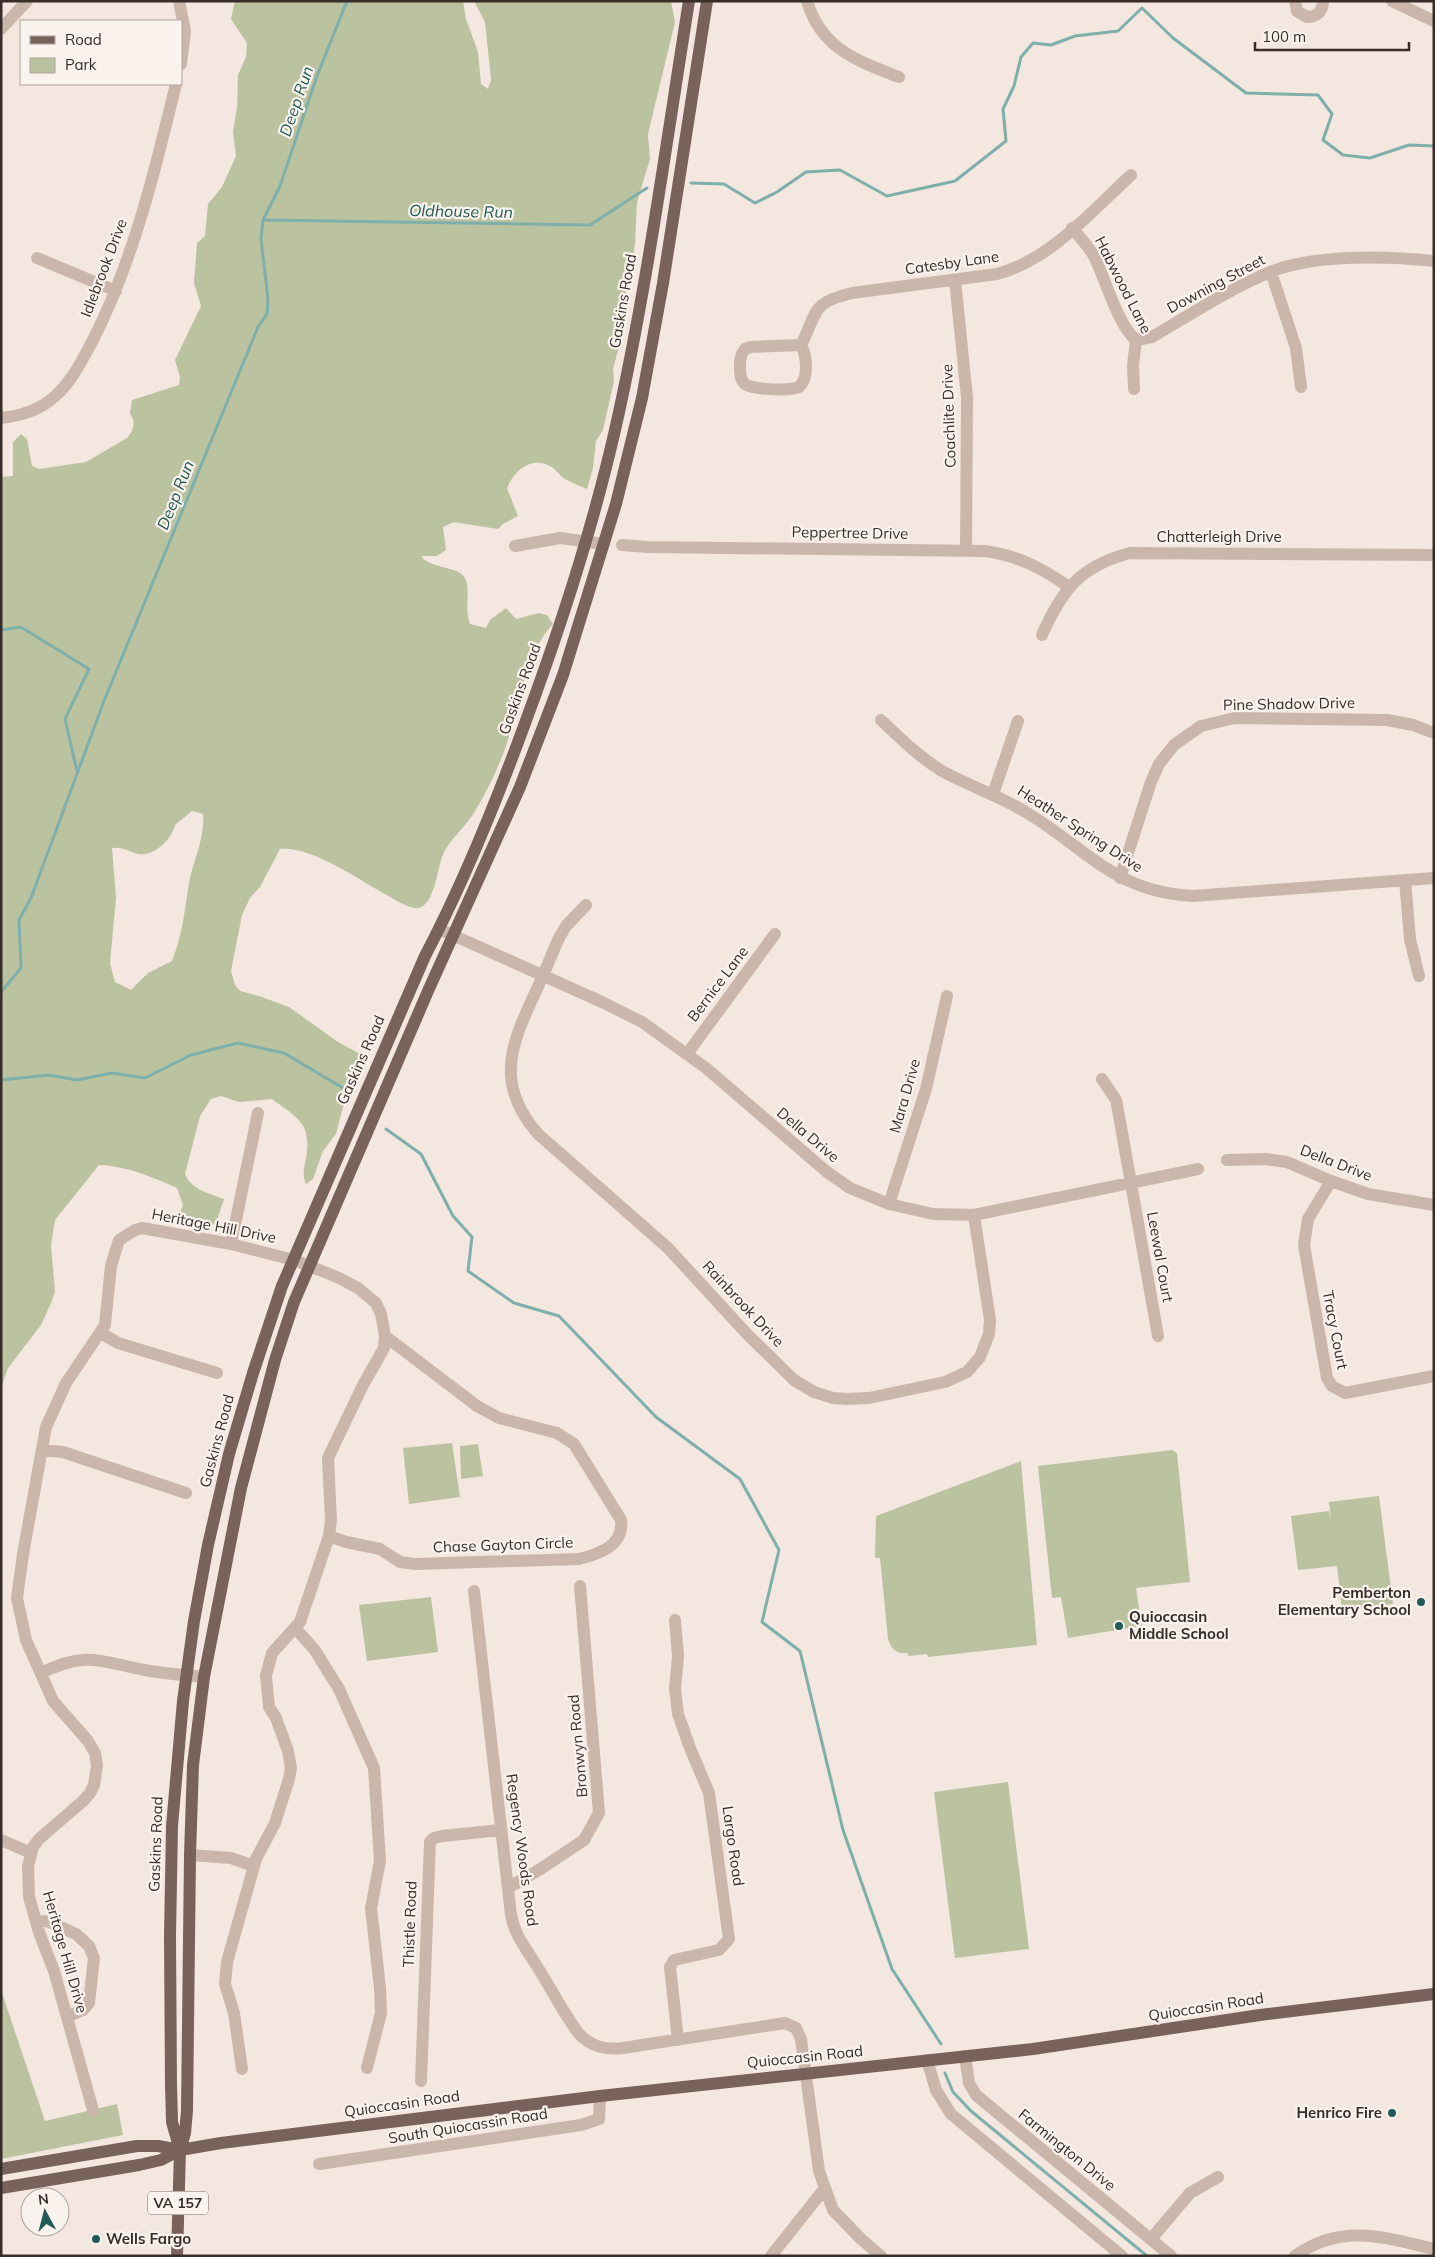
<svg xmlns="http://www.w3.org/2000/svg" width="1435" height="2257" font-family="Mulish,sans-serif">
<rect width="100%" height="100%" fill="#f3e7e0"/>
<path fill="#bbc2a0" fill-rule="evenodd" d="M235,1H463L466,19L478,52L481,84L488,89L491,80L485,22L474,1H671L675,22L648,134L650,159L637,202L635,243L629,283L619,316L620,343L613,369L614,381L603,430L596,441L593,468L587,489C580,486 572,483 565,479C560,476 556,469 550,466C531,456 514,471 507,488L518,516L503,524L498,529L454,522L443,527L446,550L437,556H421C430,569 459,566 465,578C471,591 464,609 470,624L486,628L490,620L506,608L516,619L539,613L547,615L553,624C530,648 523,687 512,719C513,740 485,797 472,816C464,828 451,839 444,852C437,865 435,912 414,908C404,906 393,898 383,893C356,878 311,846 280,849L260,887L250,898L242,915L231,971L235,985L240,991L262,997L289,1007L338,1042L364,1056L359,1068L350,1079L336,1134L323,1151L313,1179L306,1184C302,1175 304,1168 306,1158C312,1122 297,1118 272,1099L239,1102L221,1096L211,1099L200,1116L185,1174C192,1190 208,1193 224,1199L216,1223L208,1227L183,1220L180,1213L183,1205L177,1188C153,1177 126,1166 99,1165L55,1220L51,1245L55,1291L52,1301L41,1325L8,1368L1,1388V477L13,476V442L21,434L27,439L32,466L39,469L86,462L127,438L132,431L134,422L130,413L132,400L179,385L180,377L175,360L201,306L194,283L197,243L205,236L208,204L222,187L236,156L233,131L237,108L238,75L246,57L247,43L231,19ZM192,811L203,814C205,836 195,857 190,878C185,906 183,934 172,961L148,973L131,990L115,982L110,963L116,898L112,848C122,847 128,851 138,854C154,857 172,839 175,825Z
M452,1443L460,1497L409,1504L403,1448Z
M478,1444L483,1476L461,1479L460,1446Z
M1172,1450L1177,1453L1190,1582L1136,1588L1142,1626L1068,1638L1061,1597L1052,1598L1038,1466Z
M1021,1461L1037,1645L928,1657L927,1654L908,1656V1653C896,1654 892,1650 888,1639L880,1558H875L876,1516Z
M1379,1496L1393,1604L1342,1610L1337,1566L1298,1570L1291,1516L1329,1511L1331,1520L1329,1502Z
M431,1597L438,1652L367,1661L359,1605Z
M1008,1782L1029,1949L955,1958L934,1792Z
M1,1990L45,2121L117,2104L123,2135L1,2159Z"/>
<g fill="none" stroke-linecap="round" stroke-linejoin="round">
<path stroke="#7fafaa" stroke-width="3" d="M691,183L724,184L755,203L777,192L806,172L840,170L887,196L955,181L1006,141L1003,109L1014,86L1021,57L1033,43L1051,45L1075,36L1118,31L1142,8L1173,38L1246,93L1318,95L1332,114L1323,140L1343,155L1370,158L1409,145L1434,146
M263,220L590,225L647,188
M1,630L21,627L89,669L65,719L77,771
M1,992L21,968L19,920L31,898L104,701L258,327L267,314L268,299L261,239L263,220L280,186L317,76L347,1
M1,1080L49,1075L77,1080L112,1073L145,1078L191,1055L238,1043L284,1053L343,1088
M386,1129L421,1154L453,1216L472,1237L468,1271L514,1303L559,1316L656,1417L740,1479L779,1550L762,1622L800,1651L843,1830L892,1969L941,2044
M945,2073L953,2092L971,2111L1147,2256"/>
<path stroke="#cbb6ac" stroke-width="12" d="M179,1L185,31L181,64
M807,1C821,49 858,61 899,77
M1295,1L1297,11L1307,17C1317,17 1323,11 1323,1
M1392,1L1434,21
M1,29L27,1
M1072,228C1080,237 1088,246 1094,256C1105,278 1118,326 1136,340
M37,258L116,291
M1271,272L1296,348L1301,387
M955,280L967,397L966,551
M1136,340L1152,337C1190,315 1229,289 1270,272C1316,254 1385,256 1434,261
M801,345C807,356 809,378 799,387C790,391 749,390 744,383C740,379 740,373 740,368C740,361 740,355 745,349L751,347L801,345C818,312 810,303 852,293L997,274C1050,260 1091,212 1131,175
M1134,389L1133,365L1136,340
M1,418C20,416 39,410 53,398C71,383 81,362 92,342C133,262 155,171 176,84
M622,545L647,547L984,551C1017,555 1042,568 1069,587
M515,546L560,538L604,544
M1042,635C1062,590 1080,566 1130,553L1434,555
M881,720C900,738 919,757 942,771C969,786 998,795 1024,811C1087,848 1113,892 1193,896L1434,878
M993,794L1018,721
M1120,878L1151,782L1159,764L1174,745L1201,726L1235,718L1387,720L1413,725L1434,733
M1405,880L1410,939L1419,976
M586,905L566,926L559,938C551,956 544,974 536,991C511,1044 494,1084 538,1134L668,1248L747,1334L794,1380L814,1392L833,1398L847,1399L869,1398L945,1382L967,1372L980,1357L989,1334L990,1320L974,1215
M439,929L602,1002L642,1022L706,1068L827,1172L850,1188L889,1204L933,1214L974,1215L1198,1169
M687,1054L775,934
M1102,1079L1116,1100L1118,1110L1158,1336
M1227,1160L1266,1159L1287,1162L1331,1181L1368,1194L1434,1205
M1331,1181L1308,1219L1304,1245L1327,1378L1332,1386L1345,1393L1434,1376
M889,1204L926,1089L947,996
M231,1244L258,1113
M101,1333L118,1343L217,1373
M42,1450L63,1452L186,1493
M329,1536L346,1542L380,1549L400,1562L415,1564L579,1559C599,1554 624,1546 621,1520L574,1444L557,1433L499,1418L477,1406L385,1336
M474,1591L511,1915C515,1934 521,1941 531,1957C548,1982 561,2010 579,2034C592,2047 605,2050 623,2048L785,2023L796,2028L801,2039L819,2171L825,2188L833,2210L861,2239L881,2256
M675,1620L678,1656L675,1689L678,1714L690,1748L709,1793L729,1939L719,1950L674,1960L670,1967L678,2040
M296,1629L314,1649L339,1689L374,1768L380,1861L371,1908L380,1988L381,2013L367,2068
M41,1673C89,1649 103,1663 150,1671C168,1674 186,1675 204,1677
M1,1840L31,1853
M190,1855L231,1858L254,1866
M508,1888L542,1868L584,1840L599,1813L580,1586
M37,1922L47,1921L76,1934L89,1946L94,1958L89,2003L83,2010L67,2017
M965,2056L969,2083L976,2095L1171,2256
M927,2060L936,2090L951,2114L1122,2256
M421,2081L430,1842L434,1838L442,1836L501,1830
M93,2110L54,1971L39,1932L29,1897L28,1866L33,1847L39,1839L83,1801L90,1793L94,1785L97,1765L95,1753L88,1741L53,1701L26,1640L17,1598L23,1554L46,1427L66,1383L105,1325L111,1266L119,1240L135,1230L142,1228L231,1244L294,1260L337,1277L358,1288L376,1303L381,1314L385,1336L384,1348L363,1385L328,1458L331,1520L329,1536L300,1622L272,1653L266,1676L269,1707L276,1718L288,1751L291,1768L289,1779L275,1823L256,1859L227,1962L225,1984L234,2013L242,2069
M319,2164L581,2125L599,2119L600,2096
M1151,2239L1190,2193L1218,2177
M771,2256L825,2188
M1295,2256C1341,2223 1383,2237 1434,2249"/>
<path stroke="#7a625c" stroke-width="12" d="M180,2150L172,2122L171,2085L170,1936L172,1826L183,1701L194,1621L208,1545L229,1454L253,1373L282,1286L425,956C464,882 495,805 524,726C560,629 592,531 615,430C647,289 666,144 689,1
M1,2169L137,2146H158L180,2150
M1,2188L139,2165L161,2160L180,2150L221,2143L600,2096L1033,2049L1260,2015L1434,1994
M177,2256L180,2150L185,2133L187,2111L190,1855L193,1765L204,1677L241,1488L275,1360L294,1302L428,991L520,787L563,675L616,504L642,398L663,283L707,1"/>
</g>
<g fill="#215a56" stroke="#faf2ec" stroke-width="2">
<circle cx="1421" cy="1602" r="5"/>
<circle cx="1119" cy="1626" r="5"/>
<circle cx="1392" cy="2113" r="5"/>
<circle cx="96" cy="2239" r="5"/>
</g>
<g text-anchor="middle" stroke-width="4.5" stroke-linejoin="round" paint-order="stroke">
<rect fill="#faf2ec" stroke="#736864" stroke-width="1" x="148" y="2191.5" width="60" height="23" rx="4"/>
<g font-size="14" font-weight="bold" fill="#392d2a">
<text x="178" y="2208">VA 157</text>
</g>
<g font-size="15" fill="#392d2a" stroke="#faf2ec">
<text transform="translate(952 263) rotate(-8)" y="5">Catesby Lane</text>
<text transform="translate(104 268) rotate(-69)" y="5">Idlebrook Drive</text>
<text transform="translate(1216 284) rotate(-28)" y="5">Downing Street</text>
<text transform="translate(1123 285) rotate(63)" y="5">Habwood Lane</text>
<text transform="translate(623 301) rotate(-80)" y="5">Gaskins Road</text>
<text transform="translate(949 416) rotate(-92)" y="5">Coachlite Drive</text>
<text transform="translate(850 533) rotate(1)" y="5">Peppertree Drive</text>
<text x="1219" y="542">Chatterleigh Drive</text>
<text transform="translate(520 689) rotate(-70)" y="5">Gaskins Road</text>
<text transform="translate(1289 704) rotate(-1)" y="5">Pine Shadow Drive</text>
<text transform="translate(1080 829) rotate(33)" y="5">Heather Spring Drive</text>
<text transform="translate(718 984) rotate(-53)" y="5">Bernice Lane</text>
<text transform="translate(361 1060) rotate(-66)" y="5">Gaskins Road</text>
<text transform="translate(905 1096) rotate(-74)" y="5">Mara Drive</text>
<text transform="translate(808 1135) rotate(40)" y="5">Della Drive</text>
<text transform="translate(1336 1163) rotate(21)" y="5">Della Drive</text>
<text transform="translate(214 1226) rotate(11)" y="5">Heritage Hill Drive</text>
<text transform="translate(1160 1257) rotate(80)" y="5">Leewal Court</text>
<text transform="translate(743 1304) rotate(47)" y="5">Rainbrook Drive</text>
<text transform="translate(1335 1330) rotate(79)" y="5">Tracy Court</text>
<text transform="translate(217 1441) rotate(-75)" y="5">Gaskins Road</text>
<text transform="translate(503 1545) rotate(-2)" y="5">Chase Gayton Circle</text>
<text transform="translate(578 1746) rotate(-95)" y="5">Bronwyn Road</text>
<text transform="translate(156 1844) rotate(-88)" y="5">Gaskins Road</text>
<text transform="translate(733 1846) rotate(82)" y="5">Largo Road</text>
<text transform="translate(522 1850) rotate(82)" y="5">Regency Woods Road</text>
<text transform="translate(410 1924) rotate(-88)" y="5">Thistle Road</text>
<text transform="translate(65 1952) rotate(74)" y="5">Heritage Hill Drive</text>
<text transform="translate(1206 2007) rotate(-9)" y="5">Quioccasin Road</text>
<text transform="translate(805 2057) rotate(-6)" y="5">Quioccasin Road</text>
<text transform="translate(402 2104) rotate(-8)" y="5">Quioccasin Road</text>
<text transform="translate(468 2126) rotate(-9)" y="5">South Quiocassin Road</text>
<text transform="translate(1067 2150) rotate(39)" y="5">Farmington Drive</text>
</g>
<g font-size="15" font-weight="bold" fill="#392d2a" stroke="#faf2ec" text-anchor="end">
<text x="1411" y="1598">Pemberton<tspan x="1411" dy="17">Elementary School</tspan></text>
<text x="1129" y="1622" text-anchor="start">Quioccasin<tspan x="1129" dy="17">Middle School</tspan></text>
<text x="1382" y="2118">Henrico Fire</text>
<text x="106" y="2244" text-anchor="start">Wells Fargo</text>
</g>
<g font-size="16" font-style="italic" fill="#215a56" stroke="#faf2ec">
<text transform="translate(296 101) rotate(-71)" y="6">Deep Run</text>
<text transform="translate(461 211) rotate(1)" y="6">Oldhouse Run</text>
<text transform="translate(175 495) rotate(-68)" y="6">Deep Run</text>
</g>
</g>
<rect width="1435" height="2257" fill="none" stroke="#392d2a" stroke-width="5"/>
<rect x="20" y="20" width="162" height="65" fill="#faf2ec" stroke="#ada39e"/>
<rect x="30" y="36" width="25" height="8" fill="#7a625c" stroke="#ada39e"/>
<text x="65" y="45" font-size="15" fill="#392d2a">Road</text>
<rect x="30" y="58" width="25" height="15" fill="#bbc2a0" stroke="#ada39e"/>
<text x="65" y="70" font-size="15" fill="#392d2a">Park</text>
<g transform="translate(45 2212) rotate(353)"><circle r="24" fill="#faf2ec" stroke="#ada39e"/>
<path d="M0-4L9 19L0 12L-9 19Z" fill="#215a56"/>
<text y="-8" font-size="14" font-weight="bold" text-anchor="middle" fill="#392d2a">N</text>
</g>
<path d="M1255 42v8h154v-8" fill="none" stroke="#392d2a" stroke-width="2.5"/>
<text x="1262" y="42" font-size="15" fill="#392d2a" stroke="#faf2ec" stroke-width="4" paint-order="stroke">100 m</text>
</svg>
